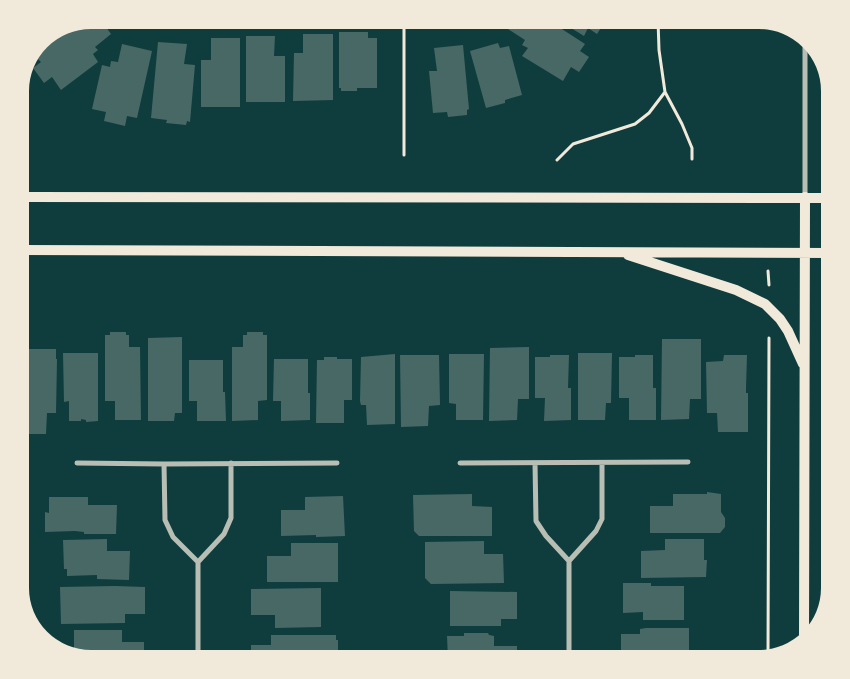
<svg xmlns="http://www.w3.org/2000/svg" width="850" height="679" font-family="'DM Sans',sans-serif">
<rect width="100%" height="100%" fill="#0f3d3e"/>
<path fill="#486865" d="M91,20H101L111,34L95,47L98,50L93,54L98,62L61,90L52,77L44,83L33,68L41,62L35,56L36,54L72,27Z
M513,20H548L585,44L580,51L589,57L579,72L571,67L563,81L522,56L528,48L522,45L525,40L508,29Z
M558,20H606L597,34L588,28L584,36Z
M339,32H368V38H377V88H357V91H341V88H339Z
M303,34H333V100L293,101L294,53H303Z
M246,36H275L274,56H285V102H246Z
M211,38H240V107H201V60H211Z
M158,42L187,44L184,64L195,65L190,122L187,121L186,125L166,123L167,120L151,118Z
M498,43L500,48L509,46L522,95L505,100V103L486,108L470,51Z
M122,44L152,51L137,118L127,116L125,126L104,121L106,112L92,109L102,65L110,67L111,61L118,62Z
M463,45L469,109L467,110V115L448,117L447,112L433,113L429,71H437L434,48Z
M110,332H126V335H129V347H140L141,420H115V401H105V335H110Z
M247,332H263V335H267V400L258,401V420L232,421V347H243V335H247Z
M182,337V413H175L174,421H148V338Z
M662,339H701V399H690L689,419L661,420Z
M529,347V399H518L517,420L489,421L490,348Z
M20,349H56V359H57L56,413H47L46,434H20Z
M63,353H98V421L86,422V420L81,419V421H69V401L64,402Z
M578,353H612L611,403H606L605,420H578Z
M395,354V424L367,425L366,405H361L360,401L361,357Z
M449,354H484L483,420H456V404L449,403Z
M400,355H439L440,405L429,406L428,426L401,427Z
M550,355H569L568,388H571V420L544,421L545,398H535V357H550Z
M635,355H653V388H656V420H629V398H619V357H635Z
M724,355H747L746,388V393H748V432H718L717,413H707L706,362L723,361Z
M324,357H337V359H352V400H344V423H316L317,360H324Z
M274,359H308V393H310V420L281,421V401H273Z
M189,360H223V392H225L226,421H197V401H189Z
M707,492L721,494V512L725,518V527L720,533H650V506H673V494H707Z
M472,494V506L492,507V536H419L414,531L413,495Z
M343,496L345,536L316,537V535L281,536V510H305V497Z
M49,497H88V505H117L116,534H84V532L75,531L45,532V512L49,513Z
M107,539V551H130L129,580L97,579V575L67,576V569H64L63,540Z
M665,539H704V560H707L706,577L641,578V551L665,550Z
M484,541V554H503L504,583L431,584L425,578V542Z
M291,543H338V582H267V556H291Z
M623,583H651V586H684V620H643V612L623,613Z
M115,586L145,587V614H125V623L61,624L60,587Z
M321,588V627L275,628V615H251V589Z
M450,591L517,592V619H501V626H450Z
M646,628H689V659H621V634H640V629Z
M74,630H122V642H144V659H91L72,652L74,649Z
M464,633H488L489,635L494,636V646H517V659H448L447,636H464Z
M271,635H336V640H338V656H336V659H251V645H271Z"/>
<g fill="none" stroke-linecap="round" stroke-linejoin="round">
<path stroke="#f1e9da" stroke-width="3" d="M404,20V155
M658,20L659,50L665,92L682,124L692,148V159
M557,160L573,144L635,124L649,113L665,92
M768,271L769,285
M768,657L769,338"/>
<path stroke="#b8beb3" stroke-width="5" d="M805,37V197
M77,463L164,464L337,463
M460,463L688,462
M535,463L536,521L546,536L569,561L596,531L602,519V463
M164,464L165,520L173,537L198,562L224,534L231,518V463
M569,561V659
M198,562V659"/>
<path stroke="#f1e9da" stroke-width="10" d="M20,197L830,198
M20,250L830,253
M628,255L736,290L765,304L780,319L788,331L803,364
M804,642L805,197"/>
</g>
<path d="M0 0H850V679H0ZM91 29H759A62 62 0 0 1 821 91V588A62 62 0 0 1 759 650H91A62 62 0 0 1 29 588V91A62 62 0 0 1 91 29Z" fill="#f1e9da" fill-rule="evenodd"/>
</svg>
